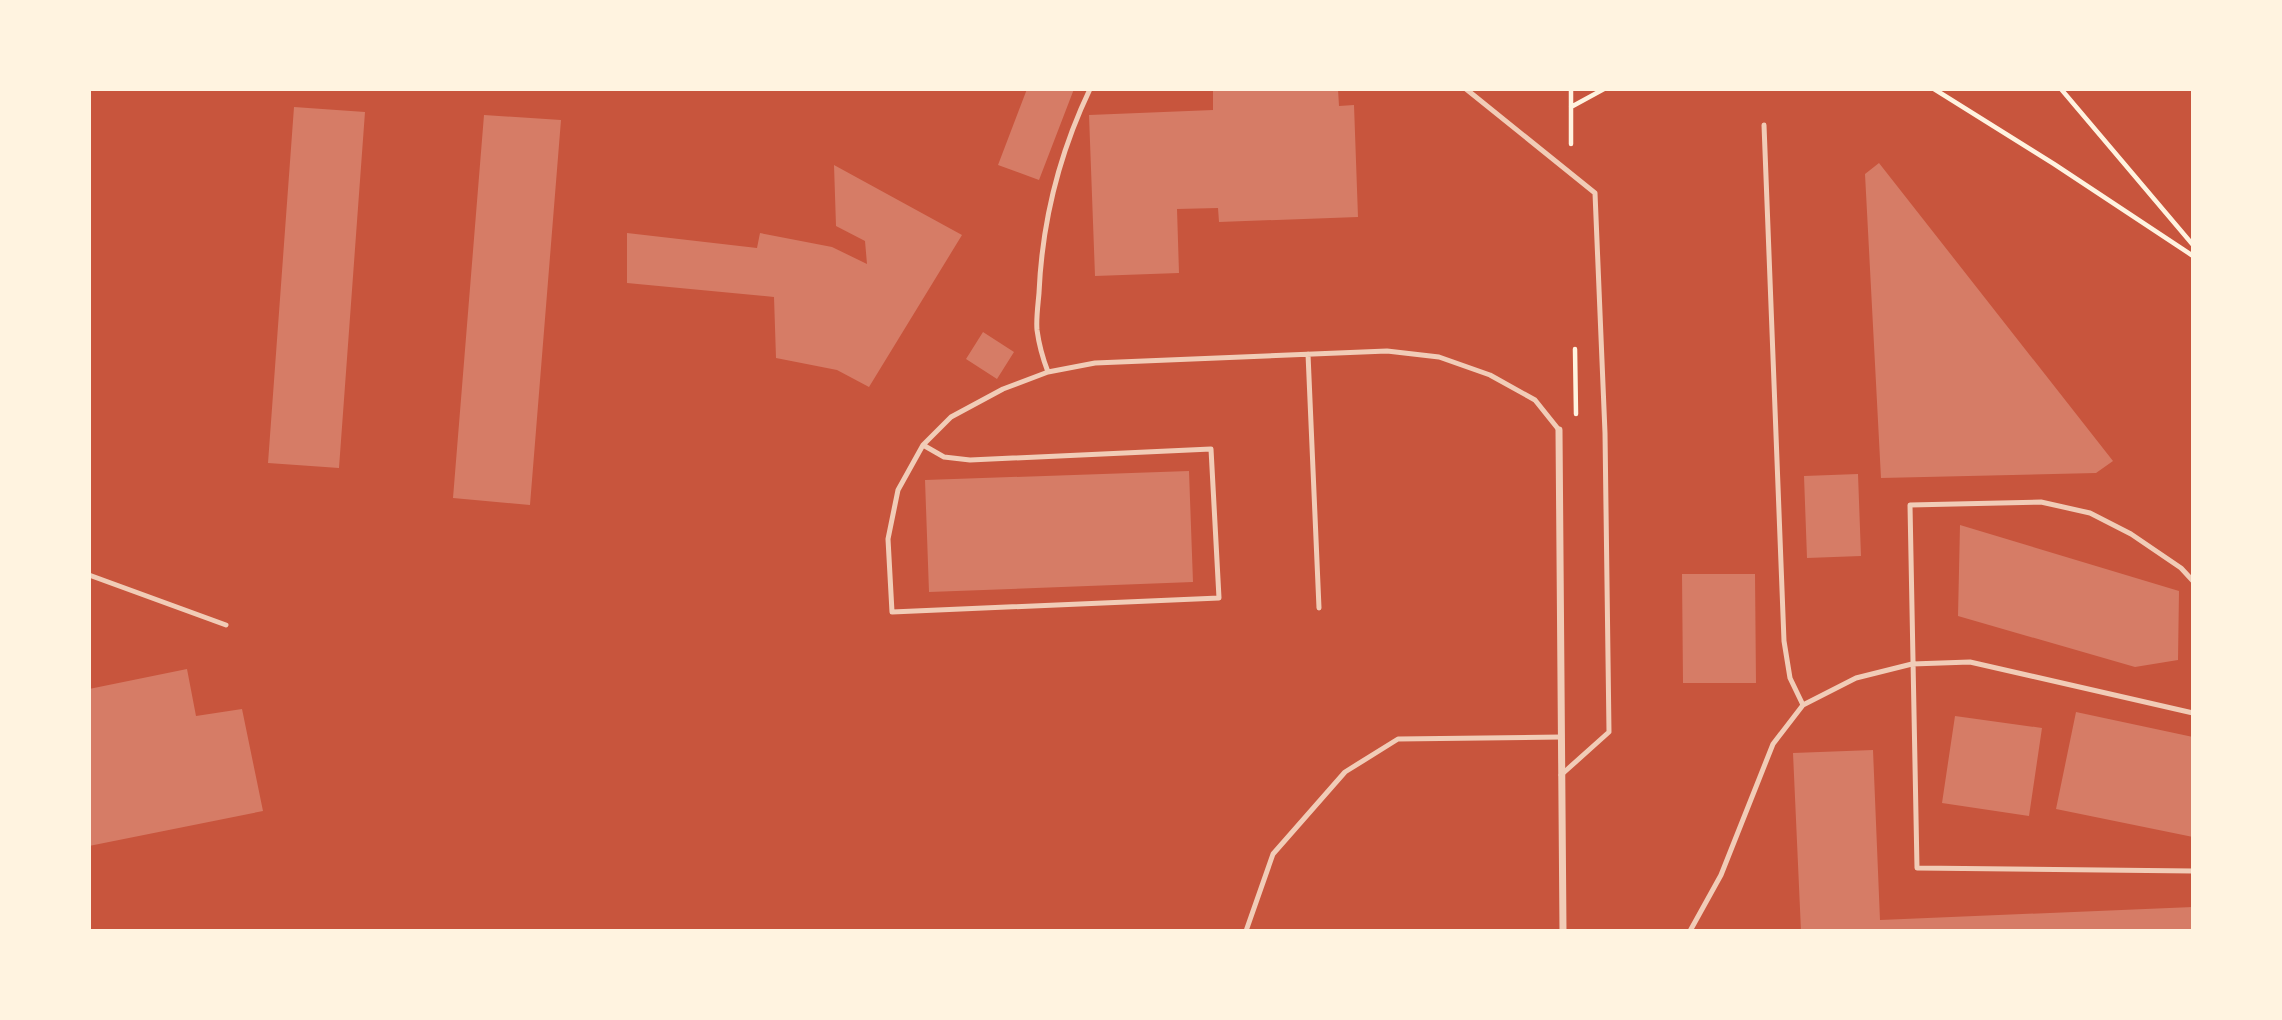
<svg xmlns="http://www.w3.org/2000/svg" width="2282" height="1020" font-family="'DM Sans',sans-serif">
<rect width="100%" height="100%" fill="#c8553d"/>
<path fill="#d67c66" d="M1027,89H1074L1039,180L998,165Z
M1213,89H1338L1339,106L1354,105L1358,217L1219,222L1218,208L1177,209L1179,273L1095,276L1089,115L1213,110Z
M294,107L365,112L339,468L268,463Z
M484,115L561,120L530,505L453,498Z
M1879,163L2113,461L2096,473L1881,478L1865,174Z
M834,165L962,235L869,387L837,370L776,358L774,297L627,283V233L757,248L760,233L832,247L867,264L865,241L836,226Z
M983,332L1014,352L997,379L966,359Z
M1189,471L1193,582L929,592L925,480Z
M1858,474L1861,556L1807,558L1804,476Z
M1960,525L2179,591L2178,660L2135,667L1958,616Z
M1682,574H1755L1756,683H1683Z
M187,669L196,716L242,709L263,811L89,846V738H91L89,689Z
M2076,712L2193,737V837L2056,809Z
M1955,716L2042,728L2029,816L1942,803Z
M1873,750L1880,920L2193,907V931H1801L1793,753Z"/>
<g fill="none" stroke-linecap="round" stroke-linejoin="round">
<path stroke="#fff3e0" stroke-width="4.5" d="M1571,89V144
M1934,89L2054,164L2193,256
M2061,89L2193,245
M1571,107L1604,89
M1575,349L1576,414"/>
<path stroke="#f1ccb7" stroke-width="5" d="M1466,89L1595,193L1605,433L1609,732L1561,775
M1764,125L1784,641L1790,678L1803,705
M1308,354L1319,608
M1048,372C1043,359 1039,345 1037,330C1036,318 1038,305 1039,293C1042,223 1060,152 1090,89
M923,445L944,457L970,460L1211,449L1219,598L892,612L888,539L898,490L923,445L951,417L1003,389L1048,372L1095,363L1387,351L1439,357L1490,375L1535,400L1559,430
M89,575L226,625
M2193,581L2181,568L2131,534L2090,513L2041,502L1910,505L1917,868L2193,871
M1246,931L1273,854L1345,772L1398,739L1561,737
M1690,931L1721,875L1773,744L1803,705L1856,678L1912,664L1970,662L2193,713"/>
<path stroke="#f1ccb7" stroke-width="7" d="M1559,430L1563,931"/>
</g>
<rect width="2282" height="1020" fill="none" stroke="#fff3e0" stroke-width="182"/>
</svg>
